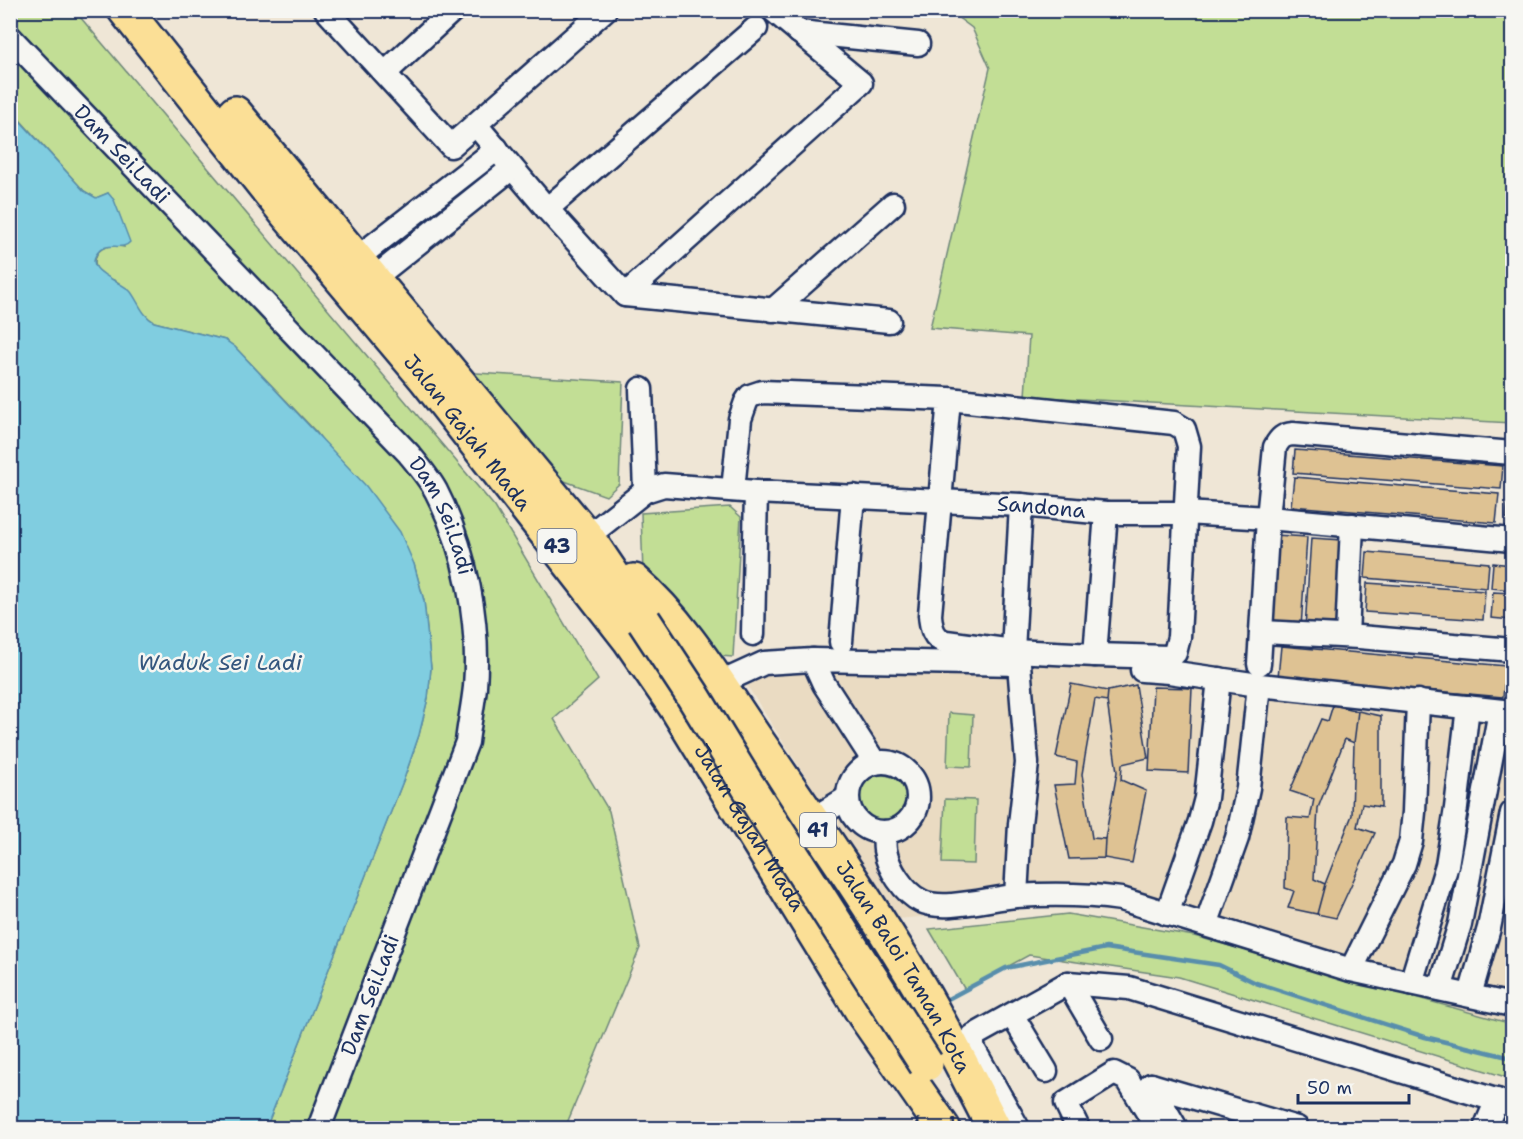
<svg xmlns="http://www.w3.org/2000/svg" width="1523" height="1139" font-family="'Shantell Sans',sans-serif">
<rect width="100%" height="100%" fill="#efe6d6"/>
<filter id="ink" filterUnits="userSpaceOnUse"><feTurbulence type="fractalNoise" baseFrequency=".0167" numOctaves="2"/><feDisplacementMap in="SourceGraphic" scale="12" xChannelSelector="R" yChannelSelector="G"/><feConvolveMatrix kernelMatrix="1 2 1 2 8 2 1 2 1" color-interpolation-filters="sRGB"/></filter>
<g filter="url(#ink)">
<path fill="#eadbc2" d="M1051,662L1152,667L1512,706V1024L1375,986L1124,912L1063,904L897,919L739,673Z"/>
<path fill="#c2de95" stroke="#6e867a" stroke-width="1.5" d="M11,11H75L495,507L598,680L554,719L609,811L640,948L565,1128H266L405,776L419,735L428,698L431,668L424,601L414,564L317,433L235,347L225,340L154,322C139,313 133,295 120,284C115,279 106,279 100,273C92,265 94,251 106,247C111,245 119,246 124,247L108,193L96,198L84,191L11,110Z
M949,11H1512V423L1025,396L1029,336L930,328L990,68L972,28Z
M460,372L623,382L619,484L606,496L545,474Z
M730,507L741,517L733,657L706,655L643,575L641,513Z
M949,713L973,715L971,767L947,766Z
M857 800a25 25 0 1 1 50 0a25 25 0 1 1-50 0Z
M945,799L976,800L974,864L942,863Z
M1068,914L1194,936L1512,1024V1079L1179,977L1029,955L965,990L929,929Z"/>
<path fill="#80cde0" stroke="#588eac" stroke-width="1.5" d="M10,110L84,191L96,198L108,193L114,200L130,242C123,251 109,242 100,250C78,271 123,281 131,292C139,303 142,315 154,322L225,340L235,347L366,486L400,532L414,564L424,601L431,668L428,698L419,735L405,776L266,1128H11Z"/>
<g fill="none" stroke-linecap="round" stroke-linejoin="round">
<path stroke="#588eac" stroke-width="4.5" d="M946,1000L1006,968L1106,948L1219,965L1256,983L1425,1037L1512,1058"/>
</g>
<path fill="#dec293" stroke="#1b2f5e" stroke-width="1.5" d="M1295,450L1503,466L1501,489L1293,473Z
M1510,467L1512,468V492H1508Z
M1294,477L1499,494L1496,523L1291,506Z
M1508,496H1512V519L1506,518Z
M1275,535L1307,537L1301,628L1270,627Z
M1311,538L1343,540L1336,630L1305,628Z
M1367,552L1489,563L1487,588L1365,578Z
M1493,563L1512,565V590L1491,588Z
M1367,583L1485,591L1483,620L1365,612Z
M1493,592L1512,593V620L1491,618Z
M1281,646L1506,666L1503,697L1278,677Z
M1509,667L1512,668V699L1507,698Z
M1071,684L1108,691L1107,701L1095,699L1082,774L1092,838L1105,839L1104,858L1069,859L1054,785L1075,784L1077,762L1056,757Z
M1136,685L1148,758L1122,764L1121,780L1146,791L1132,863L1104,858L1105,839L1117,772L1107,701L1108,691Z
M1153,687L1192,688L1188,773L1149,771Z
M1333,705L1358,711L1354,743L1345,739L1318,808L1314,879L1325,884L1317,914L1288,908L1294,891L1285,888L1287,817L1310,819L1314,799L1290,791L1321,719L1328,721Z
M1358,711L1381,716V807L1362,804L1357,827L1375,833L1336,918L1317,914L1325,884L1352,815L1354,743Z"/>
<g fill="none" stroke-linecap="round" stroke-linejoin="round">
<g stroke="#1b2f5e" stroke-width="27">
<g id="minor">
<path d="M326,10L451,146L605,10"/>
<path d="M799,32L918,44"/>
<path id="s1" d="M10,37L409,454C418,465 429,478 436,491C466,550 480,622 475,687C473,706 469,724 467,742L319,1128"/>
<path d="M385,73L453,10"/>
<path d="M476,125L547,209L625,295L889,321"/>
<path d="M547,209L756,28"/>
<path d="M356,259L497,149"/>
<path d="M373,279L512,168"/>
<path d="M625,295L861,83L773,10"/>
<path d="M773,310L893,204"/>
<path d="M641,389L645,491"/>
<path d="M733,490L740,419L746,402L750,396L762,392L949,399L1174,423L1184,429L1189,446L1179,637L1175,653L1169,657L1095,655L1013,651L946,642C933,639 931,627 930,615L949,399"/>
<path id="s2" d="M587,537L645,491L664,485L756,492L1021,505L1106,513H1185L1268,518L1512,540"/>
<path d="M1261,632L1359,637L1512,650"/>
<path d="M753,634L756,492"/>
<path d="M1347,636L1352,525"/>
<path d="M841,642L853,496"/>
<path d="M1013,651L1021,505"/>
<path d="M1095,655L1106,513"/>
<path d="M1259,664L1268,518L1275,447C1280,438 1283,435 1293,434L1512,453"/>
<path d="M1142,670L1169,672L1259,685L1512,712"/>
<path d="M718,684L764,663L813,660"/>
<circle cx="883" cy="797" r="35"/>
<path d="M875,763L824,684L813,660L1019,664"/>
<path d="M811,820L847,798"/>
<path d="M885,832C885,837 884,844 885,850C888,868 904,893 921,901C943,912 990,898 1016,896C1051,894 1086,894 1121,899L1351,970L1512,1005"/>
<path d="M1016,896L1020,824L1027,763L1019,664"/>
<path d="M1167,914L1200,821L1206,798L1219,679"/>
<path d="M1206,925L1237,838L1248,788L1259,685"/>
<path d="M1351,970L1404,864L1411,841L1414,812L1418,701"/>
<path d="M1068,983L1101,1039"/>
<path d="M1411,983L1447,865L1456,808L1468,707"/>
<path d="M1440,989L1460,924L1500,711"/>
<path d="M1470,995L1489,928L1512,813"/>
<path d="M1012,1015L1046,1071"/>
<path d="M1151,1085L1297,1128"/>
<path d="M1151,1085L1176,1128"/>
<path d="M1018,1128L973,1048V1036L1068,983L1129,988L1512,1105"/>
<path d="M1078,1128L1066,1103L1114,1073L1128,1080L1157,1128"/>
<path d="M1485,1128L1497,1100"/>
</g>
</g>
<g stroke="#1b2f5e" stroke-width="38">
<g id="highway">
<path id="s3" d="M125,10L286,213L426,379L629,639L677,709L865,1016L943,1128"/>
<path d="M235,113L587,537L644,621"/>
<path id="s4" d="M634,581C685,625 720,687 758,742C814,823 870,904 920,988C947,1034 970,1081 994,1128"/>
</g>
</g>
<use href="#minor" stroke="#f6f6f2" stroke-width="22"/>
<use href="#highway" stroke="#fbdf96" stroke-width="33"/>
<g stroke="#1b2f5e" stroke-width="38" stroke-linecap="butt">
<path id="highway-bridge" d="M644,621L692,694L748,786L926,1064
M936,1118V1128"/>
</g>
<use href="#highway-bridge" stroke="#fbdf96" stroke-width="33"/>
</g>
</g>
<g text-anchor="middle" stroke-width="5" stroke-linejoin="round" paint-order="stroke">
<g fill="#f6f6f2" stroke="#5d6b8a" stroke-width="1.5">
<rect x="537.5" y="529" width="39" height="34" rx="4.5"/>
<rect x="800" y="813" width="36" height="34" rx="4.5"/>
</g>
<g font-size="20" font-weight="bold" fill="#1b2f5e">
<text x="557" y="553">43</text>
<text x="818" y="837">41</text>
</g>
<g font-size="21" fill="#1b2f5e" stroke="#f6f6f2">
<text dy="7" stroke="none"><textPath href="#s1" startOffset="162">Dam Sei.Ladi</textPath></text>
<text dy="7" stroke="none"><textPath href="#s3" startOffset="544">Jalan Gajah Mada</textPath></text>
<text dy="7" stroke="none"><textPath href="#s2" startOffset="472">Sandona</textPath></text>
<text dy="7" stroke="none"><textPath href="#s1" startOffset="648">Dam Sei.Ladi</textPath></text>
<text dy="7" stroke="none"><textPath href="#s3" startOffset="1030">Jalan Gajah Mada</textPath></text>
<text dy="7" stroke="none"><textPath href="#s4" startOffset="472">Jalan Baloi Taman Kota</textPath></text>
<text transform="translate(370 995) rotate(-69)" y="7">Dam Sei.Ladi</text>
</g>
<g font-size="22" font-style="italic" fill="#34567e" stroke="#f6f6f2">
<text x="220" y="670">Waduk Sei Ladi</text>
</g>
</g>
<rect width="1523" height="1139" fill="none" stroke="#f6f6f2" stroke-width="36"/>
<rect x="18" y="18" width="1487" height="1103" fill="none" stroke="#1b2f5e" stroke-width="2" filter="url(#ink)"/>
<path d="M1298 1094v9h111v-9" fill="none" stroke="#1b2f5e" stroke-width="3"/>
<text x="1307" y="1094" font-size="18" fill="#1b2f5e" stroke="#f6f6f2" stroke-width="4.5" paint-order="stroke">50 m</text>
</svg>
